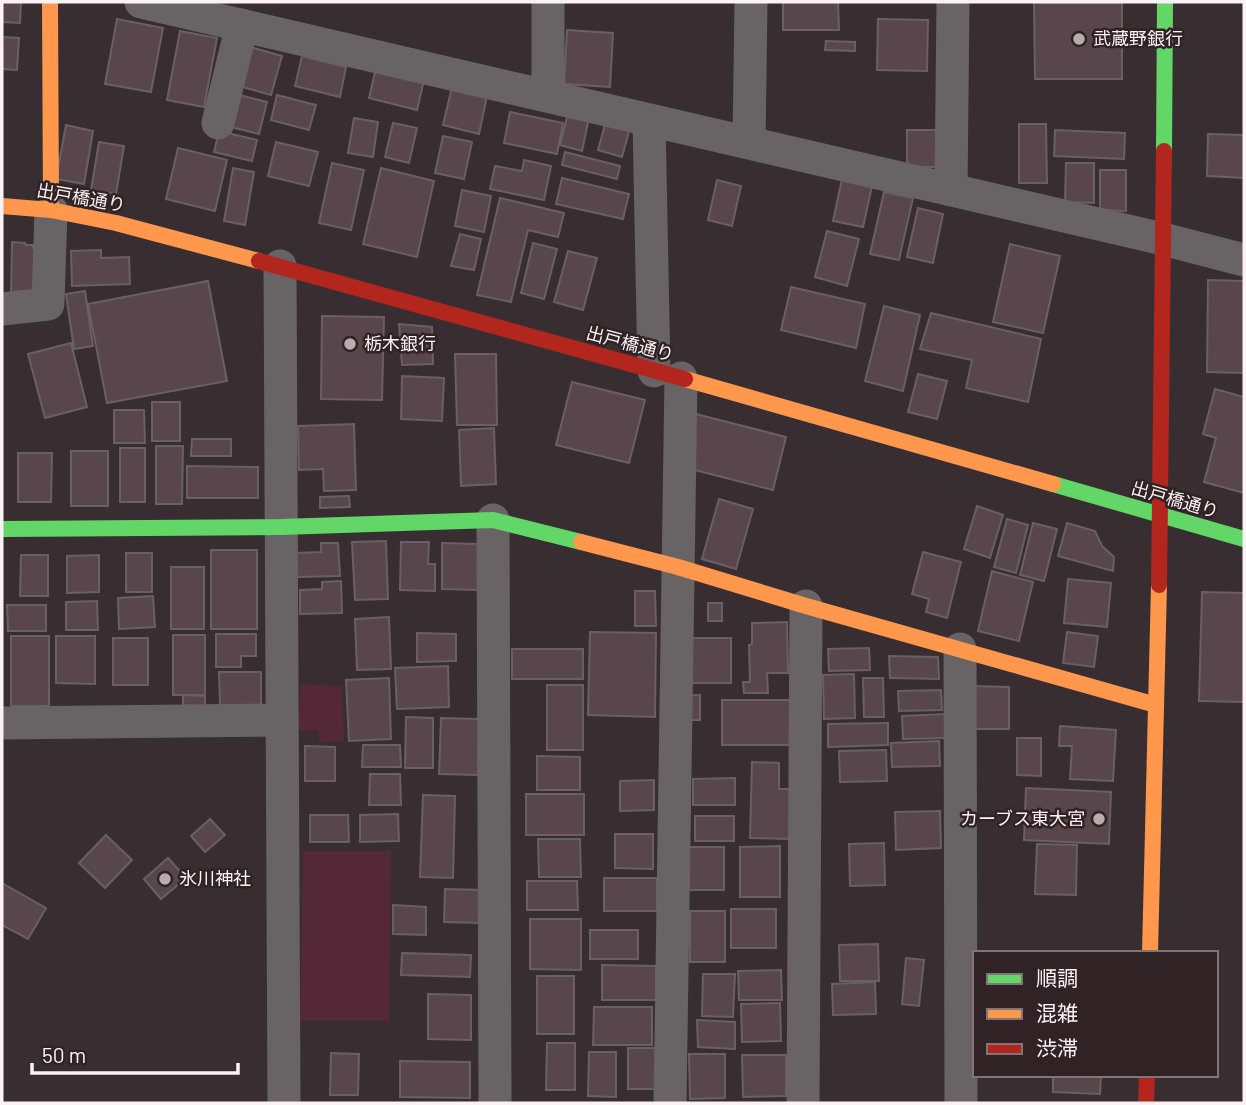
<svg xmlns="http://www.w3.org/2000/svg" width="1246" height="1105" font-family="Barlow,'Noto Sans JP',sans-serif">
<rect width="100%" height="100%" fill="#382e31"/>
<path fill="#552837" d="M301,684L342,686L344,741L319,742L318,731L298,730Z
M303,851H391L389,1021H300Z"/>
<path fill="#59464c" stroke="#686062" stroke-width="2" d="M2,2H21L20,23L2,22Z
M783,2H838L839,30H783Z
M1034,3H1122V79H1035Z
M117,19L163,28L151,92L105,84Z
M878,19L928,20L927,71L877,70Z
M567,30L613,33L610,87L564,84Z
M180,31L217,38L204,107L167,100Z
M2,37L19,38L17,70L2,69Z
M826,41L855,42V51L825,50Z
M250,47L282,56L271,95L239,86Z
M302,56L346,67L340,97L295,86Z
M376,68L424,80L417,110L369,98Z
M452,87L487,96L479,134L443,125Z
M239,95L267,102L259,134L231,127Z
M277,95L316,105L309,130L271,120Z
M510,112L563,123L557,154L504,143Z
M568,113L589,118L582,151L560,145Z
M354,118L378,122L373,157L348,153Z
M606,121L630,128L622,157L598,150Z
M393,123L417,128L409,163L385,157Z
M1019,124H1046L1047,183H1019Z
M66,125L93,131L84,184L56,179Z
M907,130H946V167H907Z
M1055,130L1125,133L1124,159L1054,156Z
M219,131L257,140L252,161L214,152Z
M1208,134L1244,135V178L1207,176Z
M443,136L472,142L464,179L435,173Z
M99,142L124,146L116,194L91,190Z
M276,142L318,152L309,186L268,176Z
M178,148L227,160L215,211L166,199Z
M565,152L620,166L617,179L562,165Z
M524,160L551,166L544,200L490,189L495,166L522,171Z
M332,163L364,170L351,230L319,223Z
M1066,163H1094V203L1065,202Z
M233,168L254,172L245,225L224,221Z
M381,168L434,181L417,257L363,244Z
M1100,170H1126V211L1100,210Z
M562,178L629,194L623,219L556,204Z
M842,179L872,186L863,227L833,221Z
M717,180L741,186L732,226L708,220Z
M462,190L491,196L484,232L455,226Z
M884,192L913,198L899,260L870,254Z
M500,198L564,213L558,237L528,230L511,302L477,295Z
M918,208L943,214L933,263L907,257Z
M827,231L859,239L847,286L815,277Z
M460,234L481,239L474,270L451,266Z
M12,242L25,243L26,245H33V248H36L35,296H11Z
M533,243L557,249L544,299L521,293Z
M1010,244L1060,256L1043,333L993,322Z
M101,250V258L129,257L130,284L72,286L71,251Z
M568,251L597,258L583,310L554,302Z
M1208,280L1244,281V373L1207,372Z
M208,281L227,381L107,403L88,304Z
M791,287L865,304L856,348L781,330Z
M85,291L93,346L74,349L66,294Z
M884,306L920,315L903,391L865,381Z
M931,313L1041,339L1028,402L966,388L972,360L920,349Z
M322,316L384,317L382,400L321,399Z
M399,324L432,327L433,364L402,365Z
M71,343L87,407L45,418L28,354Z
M455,354H496L497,425H457Z
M918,374L947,381L937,419L908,412Z
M402,376L444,378L442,421L401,419Z
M572,382L645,400L629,463L556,445Z
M1215,389L1244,397V493L1204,482L1216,438L1203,434Z
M152,402H180V441H152Z
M114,410H144L145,443H114Z
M696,414L786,437L773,490L683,467Z
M354,424L356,490L324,491L323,469L299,470L298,426Z
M494,428L496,484L461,486L459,430Z
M192,439H231V456H191Z
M156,446H183L182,504H156Z
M120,448H145V502H120Z
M71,451H108V506H71Z
M18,453H52L51,502H18Z
M187,466L258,467V498H187Z
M349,496L350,507L320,508V497Z
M719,499L753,509L736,569L702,559Z
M977,506L1003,515L990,558L964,549Z
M1007,519L1028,525L1016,573L994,567Z
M1033,523L1057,529L1044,581L1020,575Z
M1067,523L1095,531L1102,546L1114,557L1113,571L1058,556Z
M386,541L388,599L355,600L352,542Z
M401,542H429L428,564H435V591L400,590Z
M321,543H338L340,576L297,577L296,553L321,552Z
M442,543L478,544V590L442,589Z
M211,550H257V629H211Z
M923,552L961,562L947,618L926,612L929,599L912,594Z
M126,553H152V592H126Z
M21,555H48V596H20Z
M99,555V592L67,593V556Z
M171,567H204V629H171Z
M992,571L1033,582L1019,641L978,631Z
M1068,579L1111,583L1107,627L1064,623Z
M341,581L342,613L300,614V590L322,589V582Z
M635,591H655L656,626H635Z
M1202,592L1244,593V702L1199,701Z
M153,596L155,627L119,629L118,598Z
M97,601L98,630H66V602Z
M708,603H722V621H708Z
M7,605H46V631H8Z
M389,617L391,669L357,670L355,619Z
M787,622L788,673H767L768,693H744L743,682H750L749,645L752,644V623Z
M590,632L656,633L655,717L588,715Z
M1067,632L1098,636L1094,667L1063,663Z
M417,633L456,634V661L417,662Z
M216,634H256V656H241V667H216Z
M173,635H205V695H173Z
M11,636H49V706H11Z
M56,636H95V684L56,683Z
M113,638H148V685H113Z
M688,638H731V683H688Z
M869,648L870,670L829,671L828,649Z
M512,649H583V679H512Z
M889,656L938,657L939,679L890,678Z
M448,666L449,707L397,709L395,668Z
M219,672H261V705H220Z
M854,674L855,718L824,719L823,675Z
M389,678L391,739L349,741L346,680Z
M863,678H883L884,717H864Z
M547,685H583V750H547Z
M973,686L1009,687V729H973Z
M941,690L942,710L899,711L898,691Z
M183,695L205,696V709H183Z
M700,695V720H683V696Z
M722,700H794L795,745H722Z
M947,714L948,738L903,739L902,716Z
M406,717L433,718V768H405Z
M441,718L479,719L478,775L439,774Z
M888,723V745L828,747V724Z
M1060,726L1116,730L1113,781L1070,779L1072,746H1059Z
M1017,738H1041V776L1017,775Z
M939,741L940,766L892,767L891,743Z
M363,745H400L401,767H362Z
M305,746L335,747V781H305Z
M886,750L887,781L840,782L839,751Z
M537,756L580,757V790H537Z
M752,762L779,763V789H792L791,839L750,838Z
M370,774H400L401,805H369Z
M735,778V805H693V779Z
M654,780V810L620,811V781Z
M1026,788L1111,792L1109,844L1024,840Z
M526,794H584V835H526Z
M423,795L455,796L453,878L420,877Z
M940,811L941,848L896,850L895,812Z
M398,814L399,841L360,842V815Z
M310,815H348L349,842H310Z
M695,816H734V841H695Z
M210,819L225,835L205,852L191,836Z
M615,834H653V869L615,868Z
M106,835L132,860L105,888L79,863Z
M538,839H580L581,877H539Z
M884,843L885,885L850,886L849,844Z
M1037,844L1077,845L1076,895L1035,894Z
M780,846V897H740V847Z
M688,847H724V890H689Z
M168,858L186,878L161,899L144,879Z
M604,878H657V911H604Z
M527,881H577L578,910H527Z
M2,883L46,908L28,939L2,925Z
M445,889L483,890L482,923L444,922Z
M393,905L426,907V935L393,934Z
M731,909H776V948H731Z
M690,911H725V962H690Z
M530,919H581V970L530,969Z
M590,930H638V959H590Z
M878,944L879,981H840L839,945Z
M402,953L471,955L470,977L401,975Z
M906,958L924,960L919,1006L902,1004Z
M602,965L656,966V1000H602Z
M781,970L782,1000H739L738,971Z
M703,974H735L733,1017L702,1016Z
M537,976H574V1034H537Z
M875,982L876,1014L833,1015L832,984Z
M428,994L471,995V1040L428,1039Z
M780,1003L781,1041L742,1042L741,1004Z
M594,1007H652V1045H593Z
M697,1020L735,1022V1049L698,1047Z
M547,1043H575V1090H546Z
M628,1048H658V1089H628Z
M589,1052H616V1097L588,1096Z
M331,1053L359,1054L358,1095H330Z
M689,1054H725V1098L690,1099Z
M742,1055H786V1096L743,1097Z
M400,1061L470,1062V1098L400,1097Z
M1053,1075H1101L1100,1094L1053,1092Z"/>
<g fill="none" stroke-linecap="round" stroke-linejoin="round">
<path stroke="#686466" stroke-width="33" d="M141,2L1163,239L1244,260
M548,2V96
M649,120L654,371
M218,123L242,25
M749,143L751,2
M951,190L953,2
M280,266L284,1103
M2,309L48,304L51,210
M493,520L495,1103
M960,649L961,1103
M2,723L282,720
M670,1103L681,378
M803,1103L806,606"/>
<path stroke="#63d668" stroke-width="16" d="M1164,151L1165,2
M1053,484L1244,539
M2,529L281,527L493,520L581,542"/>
<path stroke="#ff974d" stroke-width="16" d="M50,2L51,210
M2,206L51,210L116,223L259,261
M685,379L1053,484
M581,542L678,567L806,606L1156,705
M1150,953L1159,585"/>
<path stroke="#b3261e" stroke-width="16" d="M259,261L685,379
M1159,585L1164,151
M1146,1103L1147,1075"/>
</g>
<g fill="#b7adb0" stroke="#302225" stroke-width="2.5">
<circle cx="1079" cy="39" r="7"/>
<circle cx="350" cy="344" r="7"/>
<circle cx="1099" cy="819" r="7"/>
<circle cx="165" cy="879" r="7"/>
</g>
<g text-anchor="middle" stroke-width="5" stroke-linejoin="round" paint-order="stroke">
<g font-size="18" fill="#fcf1f4" stroke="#302225" text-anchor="start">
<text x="1093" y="45">武蔵野銀行</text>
<text x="364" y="350">栃木銀行</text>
<text x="1085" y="825" text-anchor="end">カーブス東大宮</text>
<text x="179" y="885">氷川神社</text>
</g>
<g font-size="18" fill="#fcf1f4" stroke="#302225">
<text transform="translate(81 198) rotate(10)" y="6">出戸橋通り</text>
<text transform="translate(630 344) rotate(15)" y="6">出戸橋通り</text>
<text transform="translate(1175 500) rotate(16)" y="6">出戸橋通り</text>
</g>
</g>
<rect width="1246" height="1105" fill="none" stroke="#fcf1f4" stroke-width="7"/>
<rect x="973" y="951" width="245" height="126" fill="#302225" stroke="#827578" stroke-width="2"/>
<rect x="987" y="974" width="35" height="10" fill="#63d668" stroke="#827578" stroke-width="2"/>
<text x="1036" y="986" font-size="21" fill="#fcf1f4">順調</text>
<rect x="987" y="1009" width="35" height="10" fill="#ff974d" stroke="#827578" stroke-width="2"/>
<text x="1036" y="1021" font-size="21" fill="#fcf1f4">混雑</text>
<rect x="987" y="1044" width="35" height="10" fill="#b3261e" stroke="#827578" stroke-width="2"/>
<text x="1036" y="1056" font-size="21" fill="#fcf1f4">渋滞</text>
<path d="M32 1063v10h206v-10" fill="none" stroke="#fcf1f4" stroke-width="3.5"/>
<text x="42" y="1063" font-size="21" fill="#fcf1f4" stroke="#302225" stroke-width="5" paint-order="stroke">50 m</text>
</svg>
